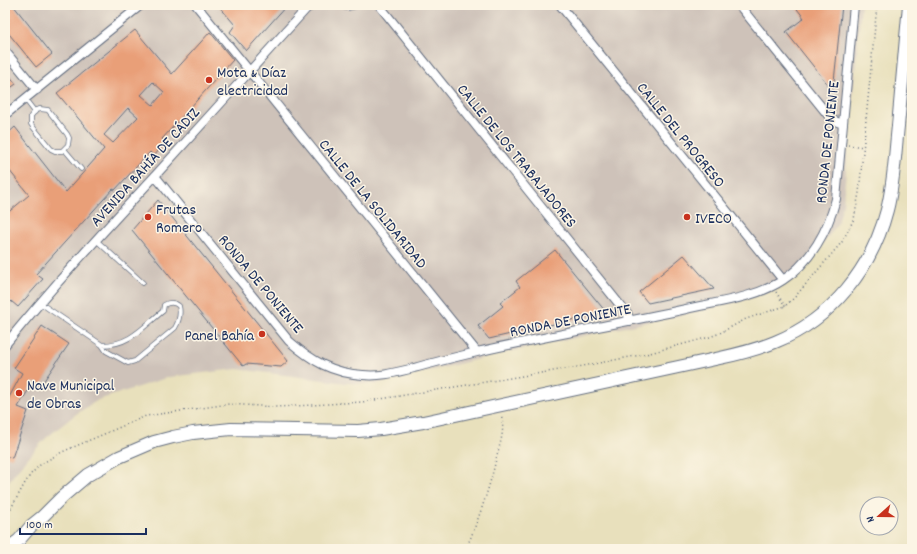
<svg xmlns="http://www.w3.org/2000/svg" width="917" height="554" font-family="Dekko,sans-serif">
<rect width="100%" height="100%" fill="#fcf5e5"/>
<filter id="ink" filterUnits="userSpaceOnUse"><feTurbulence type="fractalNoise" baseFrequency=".025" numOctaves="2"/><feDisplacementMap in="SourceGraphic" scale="8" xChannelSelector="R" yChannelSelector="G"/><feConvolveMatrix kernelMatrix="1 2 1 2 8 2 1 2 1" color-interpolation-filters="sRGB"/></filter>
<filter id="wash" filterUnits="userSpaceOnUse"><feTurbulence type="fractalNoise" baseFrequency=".012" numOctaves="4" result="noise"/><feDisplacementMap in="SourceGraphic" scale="16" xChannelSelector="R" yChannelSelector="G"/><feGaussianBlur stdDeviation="0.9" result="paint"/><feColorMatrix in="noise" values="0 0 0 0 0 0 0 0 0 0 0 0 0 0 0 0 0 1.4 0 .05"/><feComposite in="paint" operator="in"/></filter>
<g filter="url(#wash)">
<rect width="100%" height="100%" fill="#e8e0bc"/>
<path fill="#cec2b9" d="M5,5H861L843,204L838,223L808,264L792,279L770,291L742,301L695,312L499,354L376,384L347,383L237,369L169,377L98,400L76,414L46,438L24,462L5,486Z"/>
<g id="blocks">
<path fill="#e99f78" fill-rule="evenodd" d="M5,5H13L52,54L36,67L5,29Z
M218,5H287L246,51L230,32L235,25Z
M794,5H842L833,91L786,32L804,18Z
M135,30L172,74L210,32L233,60L162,139L166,142L154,156L150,152L115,190L113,189L36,274L43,279L18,307L11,301L5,308V215L29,195L5,165V136L15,127L66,192L104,149L57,93ZM153,82L164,92L153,105L141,95ZM128,108L138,117L113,143L104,135Z
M5,70L16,84L5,92Z
M158,200L288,361L281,367L246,364L243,366L132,230Z
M555,250L606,312L489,339L478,326L503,306L500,303L520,287L516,281Z
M684,255L714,289L648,303L639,292Z
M42,326L69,344L41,385L34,381L18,407L28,411L12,458L5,456V405L22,373L14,368Z"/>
</g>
</g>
<g filter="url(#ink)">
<use href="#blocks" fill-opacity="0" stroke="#636d7f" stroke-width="1"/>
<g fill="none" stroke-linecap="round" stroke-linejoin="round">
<g stroke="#636d7f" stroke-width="5.5">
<path id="service" d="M330,5L348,8L360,5
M25,99L35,112
M40,109L48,110L67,134L69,138L68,145L62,151H55L51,149L33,127L31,124V116L36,110Z
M64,149L81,169
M96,240L143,283
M40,303L102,345L106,351L128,363L135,361L175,328C179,321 181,314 179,306C175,302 169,302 164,305L163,311C143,327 130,345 102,345"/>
</g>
<g stroke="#636d7f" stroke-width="10">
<path id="minor" d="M196,5L477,352
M379,5L628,315L630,321
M560,5L783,280
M739,5L832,120L843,124
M5,51L37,90
M5,115L141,5
M155,176L289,341C312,361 332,373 363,375C381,377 397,372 414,368C435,362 456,357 477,352C547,336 617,324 686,309C717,302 756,298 783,280C811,262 828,230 836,199L854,5
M5,190V198
M5,345C52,287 103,232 154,177C205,121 256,64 307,8L313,5"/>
</g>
<g stroke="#636d7f" stroke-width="14">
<path id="secondary" d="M7,549L19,540L32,525L42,517L62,497L88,475L119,457L154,442L173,437L193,433L231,429L358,431L381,429L423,422L720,358C739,354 758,349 775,342C832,319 872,268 887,210C894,183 895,154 898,126C902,86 905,45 909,5"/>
</g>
<path stroke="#636d7f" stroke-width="1.5" stroke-dasharray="1 3" stroke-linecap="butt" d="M848,145L864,147
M776,292L785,306
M5,519L25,483L31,474L41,464L62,452L146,416L229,404L277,407L362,402L578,367L646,354L710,337L720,333L746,319L785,306L794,298L842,242L854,219L859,193L877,5
M466,549C479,518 490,487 497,455C501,441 505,429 501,415"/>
<use href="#service" stroke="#fff" stroke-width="4"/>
<use href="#minor" stroke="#fff" stroke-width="8"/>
<use href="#secondary" stroke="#fff" stroke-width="12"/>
</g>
</g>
<g fill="#c8321e" stroke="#fcf5e5" stroke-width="1.5">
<circle cx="209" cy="80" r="4"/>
<circle cx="148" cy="217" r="4"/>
<circle cx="687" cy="217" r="4"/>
<circle cx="262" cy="334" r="4"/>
<circle cx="19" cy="393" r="4"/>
</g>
<g text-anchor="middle" stroke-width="3" stroke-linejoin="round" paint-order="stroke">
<g font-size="16" fill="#1b2f5e" stroke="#fcf5e5" text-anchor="start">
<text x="217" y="77">Mota &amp; Díaz<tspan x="217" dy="18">electricidad</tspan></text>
<text x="156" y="214">Frutas<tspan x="156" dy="18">Romero</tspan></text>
<text x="695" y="223">IVECO</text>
<text x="254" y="340" text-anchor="end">Panel Bahía</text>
<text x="27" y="390">Nave Municipal<tspan x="27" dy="18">de Obras</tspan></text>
</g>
<g font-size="16" fill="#1b2f5e" stroke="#fcf5e5">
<text transform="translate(682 134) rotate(51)" y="6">CALLE DEL PROGRESO</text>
<text transform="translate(826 142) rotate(-84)" y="6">RONDA DE PONIENTE</text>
<text transform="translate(518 155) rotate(51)" y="6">CALLE DE LOS TRABAJADORES</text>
<text transform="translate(144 166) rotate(-48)" y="6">AVENIDA BAHÍA DE CÁDIZ</text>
<text transform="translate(374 203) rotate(51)" y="6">CALLE DE LA SOLIDARIDAD</text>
<text transform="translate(262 283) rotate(50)" y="6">RONDA DE PONIENTE</text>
<text transform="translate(570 319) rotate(-11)" y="6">RONDA DE PONIENTE</text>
</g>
</g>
<rect width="917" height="554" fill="none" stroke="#fcf5e5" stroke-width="20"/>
<g transform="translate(879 516) rotate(249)"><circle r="19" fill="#fcf5e5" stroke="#a2a6af"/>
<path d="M0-3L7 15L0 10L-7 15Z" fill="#c8321e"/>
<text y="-6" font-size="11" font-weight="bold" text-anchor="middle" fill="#1b2f5e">N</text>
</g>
<path d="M20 528v6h126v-6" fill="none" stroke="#1b2f5e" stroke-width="2"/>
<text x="26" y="528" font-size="12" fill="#1b2f5e" stroke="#fcf5e5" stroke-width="3" paint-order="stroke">100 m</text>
</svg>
